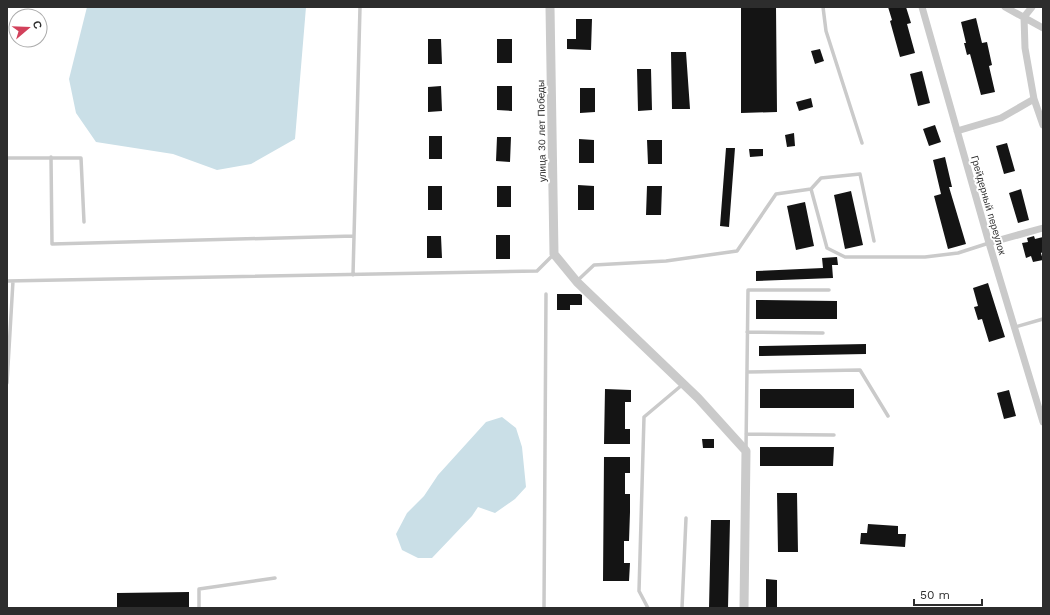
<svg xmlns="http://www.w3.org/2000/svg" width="1050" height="615" font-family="'Work Sans',sans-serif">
<rect width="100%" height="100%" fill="#fff"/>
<path fill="#cadfe7" d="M87,7H306L295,139L251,164L217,170L173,154L96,142L76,113L69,79Z
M502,417L516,428L522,447L526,487L515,499L495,513L478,507L472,516L432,558H418L402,550L396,534L407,513L424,496L438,475L486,422Z"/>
<path fill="#141414" d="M741,7H776L777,112L741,113Z
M888,7H906L911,23L907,24L915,53L900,57L890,21L892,20Z
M976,18L982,43L987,42L992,65L989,66L995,92L981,95L970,54L967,55L964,43H966L961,22Z
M576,19H592L591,50L567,49V39H576Z
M428,39H441L442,64H428Z
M497,39H512V63H497Z
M820,49L824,61L815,64L811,51Z
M671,52H686L690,109H672Z
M637,69H651L652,110L638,111Z
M922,71L930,103L918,106L910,74Z
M441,86L442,111L428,112V87Z
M497,86H512V111L497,110Z
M580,88H595V112L580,113Z
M811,98L813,107L799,111L796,102Z
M935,125L941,142L929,146L923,129Z
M794,133L795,146L787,147L785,135Z
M429,136H442V159H429Z
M497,137H511L510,162L496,161Z
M579,139L594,140V163H579Z
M647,140H662V164H648Z
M1007,143L1015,171L1004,174L996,146Z
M726,148H735L729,227L720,226Z
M749,149H763V156L750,157Z
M945,157L952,187H949L966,244L948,249L934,196L941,194L933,160Z
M578,185L594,186V210H578Z
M428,186H442V210H428Z
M497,186H511V207H497Z
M647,186H662L661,215H646Z
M1021,189L1029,220L1018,223L1009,193Z
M851,191L863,245L845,249L834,195Z
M805,202L814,246L796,250L787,206Z
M496,235H510V259H496Z
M427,236H441L442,258H427Z
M1034,236L1035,239L1043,237V252L1041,253L1043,260L1033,262L1031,256L1026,258L1022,243L1028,242L1027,238Z
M837,257L838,265H832L833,278L756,281V271L823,268L822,258Z
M988,283L1005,337L989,342L982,319L978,320L974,307L978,306L973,288Z
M557,294H580L582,295V305H570V310H557Z
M756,300L837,301V319H756Z
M866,344V354L759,356V346Z
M605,389L631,390V402H625V429H630V444H604Z
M760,389H854V408H760Z
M1009,390L1016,416L1004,419L997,393Z
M702,439H714V448H703Z
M760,447H834L833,466H760Z
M604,457H630V473H625V494H630V512L629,541H624V563H630L629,581H603Z
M777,493H797L798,552H778Z
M711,520H730L728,608H709Z
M868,524L898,526V534H906L905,547L860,544L861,533H867Z
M766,579L777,580V608H766Z
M189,592V608H117V593Z"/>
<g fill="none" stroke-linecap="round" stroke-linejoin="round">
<path stroke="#cacaca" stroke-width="3.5" d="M823,7L826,31L862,143
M51,157L52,244L354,236
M7,158H81L84,222
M811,189L821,178L860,174L874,241
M353,275L360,7
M7,281L537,271L553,255
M577,281L594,265L666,261L737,251L776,194L811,189L827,248L845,257H925L958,253L989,243
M1015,327L1043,319
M747,332L823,333
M747,372L860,370L888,416
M7,383L13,281
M746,434L834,435
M746,448L748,290H829
M199,608V589L275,578
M544,608L546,294
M648,608L639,591L644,417L682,385
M682,608L686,518"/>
<path stroke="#cacaca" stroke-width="7" d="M922,7L989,243L1043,422
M1005,7L1043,28
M1032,7L1024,17L1025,48L1034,99L1043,125
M957,131L1001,118L1034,99
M989,243L1043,228"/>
<path stroke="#cacaca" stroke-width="9" d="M550,7L554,254L577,282L698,398L746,451L744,608"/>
</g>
<g text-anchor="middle" stroke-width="4" stroke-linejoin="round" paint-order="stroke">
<g font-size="10" fill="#2d2d2d" stroke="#fff">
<text transform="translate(541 131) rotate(-91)" y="4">улица 30 лет Победы</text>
<text transform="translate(989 205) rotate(74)" y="4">Грейдерный переулок</text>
</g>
</g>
<rect width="1050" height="615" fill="none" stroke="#2d2d2d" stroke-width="16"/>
<g transform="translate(28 28) rotate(71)"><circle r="19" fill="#ffffff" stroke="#ababab"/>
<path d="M0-3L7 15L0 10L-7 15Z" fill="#d2415b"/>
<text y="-6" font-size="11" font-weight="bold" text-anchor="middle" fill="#2d2d2d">С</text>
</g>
<path d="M914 599v6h68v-6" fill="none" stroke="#2d2d2d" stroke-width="2"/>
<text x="920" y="599" font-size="12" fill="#2d2d2d" stroke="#ffffff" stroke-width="3" paint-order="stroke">50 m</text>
</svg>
